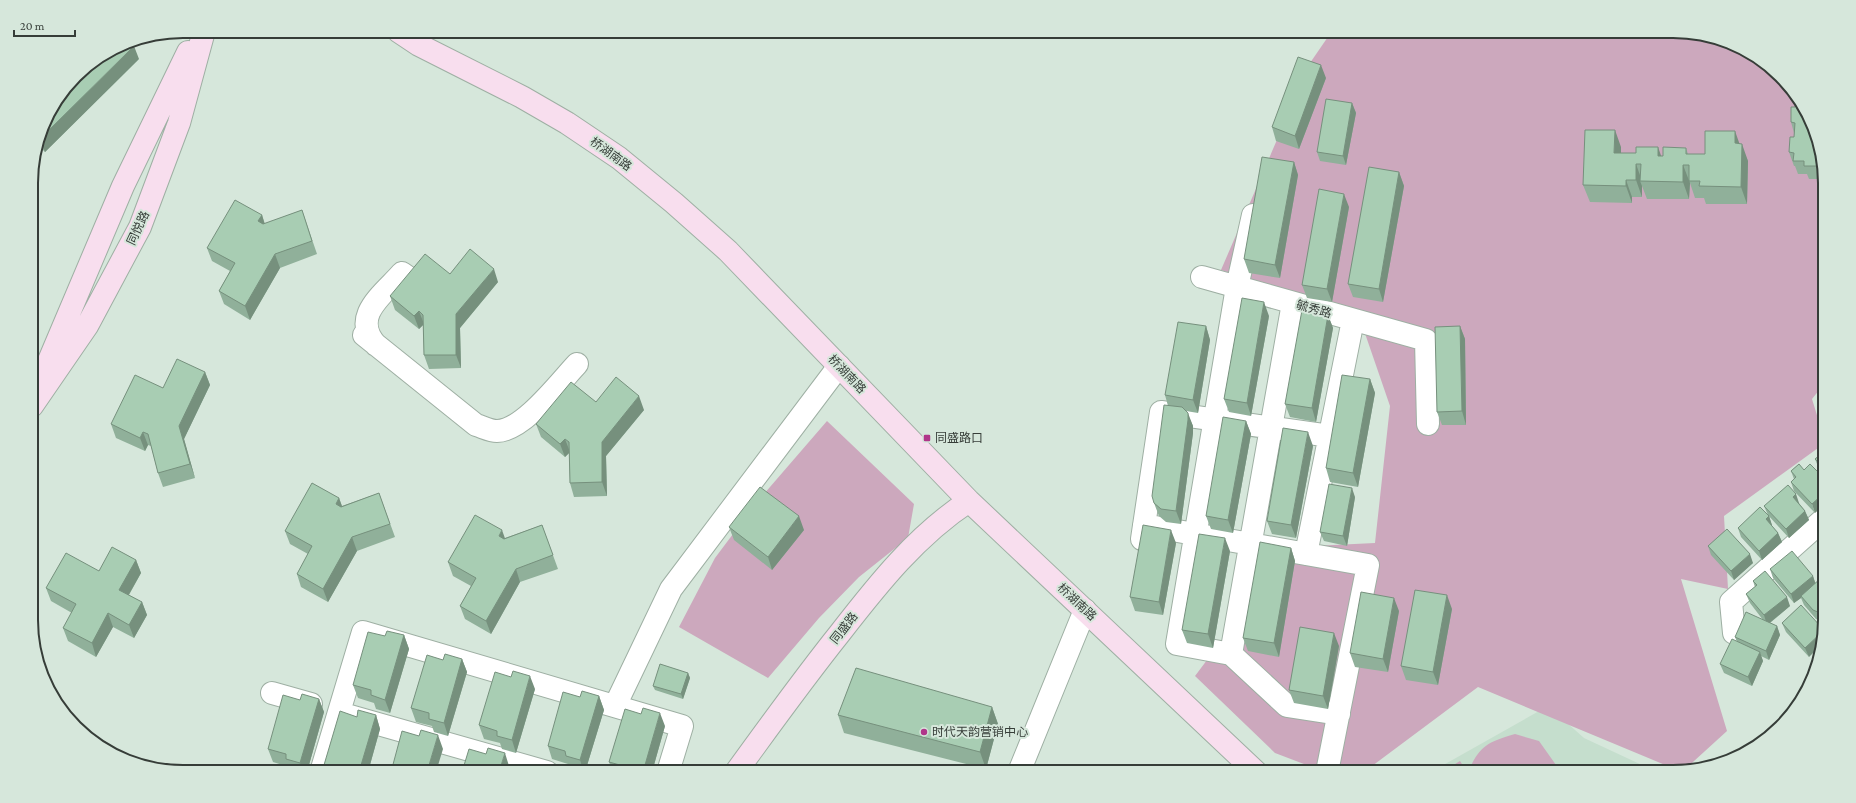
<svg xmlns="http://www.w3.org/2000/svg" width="1856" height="803" font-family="'Crimson Pro','Noto Sans SC',serif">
<rect width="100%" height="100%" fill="#d6e7db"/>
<path fill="#c5decd" d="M1548,706L1584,738L1657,772H1431Z"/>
<path fill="#cca8bd" d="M1332,31H1673L1731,43L1765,62L1793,90L1813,125L1824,164V384L1812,399L1824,438L1825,443L1724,516L1728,589L1681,579L1727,731L1682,772L1478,687L1364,772H1325L1275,753L1195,676L1292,547L1375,543L1390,406L1359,316L1221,270L1310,63Z
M827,421L914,504L908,538L859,577L819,618L768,678L679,627L715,558L757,502Z
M1515,734L1539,741L1561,772H1468C1480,745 1488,742 1515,734Z
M1460,761L1467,772H1449L1447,769Z"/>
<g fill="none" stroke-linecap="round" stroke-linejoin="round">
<g stroke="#9eafa3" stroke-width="24">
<path id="street" d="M1253,215L1237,287L1177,644L1231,654L1287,706L1339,714
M1202,277L1426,340L1428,424
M364,335L476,425C483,427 490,431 497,431C523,431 560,382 577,364
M376,345C350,316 384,294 402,273L412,280
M1144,525L1368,565L1327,772
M1142,539L1161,412L1330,436
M1306,554L1353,320
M1734,633L1731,602L1825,518
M1231,654L1293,303
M272,693L311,704
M615,706L671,589L839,366
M350,716L547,772
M321,772L363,632L682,726L668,772
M1019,772L1085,610"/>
</g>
<g stroke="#9eafa3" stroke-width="24">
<path id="secondary" d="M398,31L419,45L522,97L567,123L619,158L674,203L728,251L969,501L1256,772
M45,370L123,186L188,52
M32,406L87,326L140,227L179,123L204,31
M736,772C770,725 804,678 840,633C878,584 917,535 969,501"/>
</g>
<use href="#street" stroke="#fff" stroke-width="22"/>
<use href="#secondary" stroke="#f8deee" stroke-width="22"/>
</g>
<path fill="#90b09a" d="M139,59L45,152L39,146L47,116Z
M1326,78L1299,149L1276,141L1272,127Z
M1352,103L1356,113L1346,165L1320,161L1317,152Z
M1791,122L1813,125L1824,164V175H1823V179H1809L1807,174H1798L1795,166H1794L1789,152L1794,137V133Z
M1740,144L1748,161L1747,204H1706L1704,198H1695L1690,183L1689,199H1647L1642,186V197H1632V203L1590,202L1583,185L1621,147V153L1663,156L1686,148L1688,154H1705Z
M1294,162L1298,175L1280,278L1249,273L1244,259Z
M1399,172L1404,186L1383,302L1353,297L1348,284Z
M1349,207L1332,302L1307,298L1302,285Z
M302,210L317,254L280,268L250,320L224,304L219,291L230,271L212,261L207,248L262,215L265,224Z
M450,274L498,282L460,328L461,368L429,369L424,355L423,325L419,329L395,310L390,296Z
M1328,315L1333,328L1316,422L1290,417L1285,404Z
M1269,316L1251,416L1229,412L1224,399Z
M1206,326L1210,340L1198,413L1186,411L1193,426V433L1181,524L1166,522L1159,516L1154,503L1168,406L1165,395Z
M1460,326L1465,339L1466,425H1442L1437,412Z
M205,372L210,385L184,439L195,478L163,487L158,473L151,446L148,445L145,451L116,438L111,424L163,388Z
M1370,379L1375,393L1358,487L1330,482L1326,468Z
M596,402L644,410L606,456L607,496L574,497L570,483L569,453L565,457L541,437L536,424Z
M1246,421L1251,434L1233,533L1211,529L1206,516Z
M1313,446L1296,538L1272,534L1267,521Z
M1825,451V475L1819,469L1815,459Z
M1799,464L1815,513L1794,491L1791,482L1794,479L1791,471Z
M379,493L395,537L357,551L328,602L301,587L297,574L308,554L290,544L285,531L339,498L342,506Z
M1355,497L1347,546L1324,541L1320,532Z
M1799,503L1805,511L1809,520L1789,538L1768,515L1764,506Z
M1769,516L1772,526L1778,533L1782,542L1762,560L1741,537L1738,528Z
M542,525L558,569L520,582L491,634L465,619L460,606L471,586L453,576L448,562L505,538Z
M729,527L804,530L772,570L734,540Z
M1176,543L1163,615L1135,611L1130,597Z
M1708,546L1753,563L1734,580L1711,555Z
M1291,548L1295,561L1279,657L1248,651L1243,638Z
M1230,551L1213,648L1187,643L1182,630Z
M136,560L141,573L129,595L142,602L147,615L134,638L113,627L96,657L68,641L63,628L72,613L51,601L46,588Z
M1770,569L1813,576L1815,583H1825V622L1816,619L1804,605L1801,598L1794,603L1773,578Z
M1753,581L1790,606L1770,623L1777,626L1780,635L1769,660L1761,656L1763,661L1752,686L1724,673L1720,664L1737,642L1735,637L1763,620L1750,603L1746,594L1755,587Z
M1801,605L1809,657L1786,632L1782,623Z
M1452,609L1438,685L1406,680L1401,666Z
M1399,611L1388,672L1355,667L1350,653Z
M404,635L409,649L390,713L376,709L374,703L358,698L353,685L385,636Z
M1339,646L1328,709L1294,703L1289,690Z
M462,659L467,672L448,736L434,732L432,726L416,722L411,708L443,660Z
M688,673L690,678L683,699L655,690L653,686Z
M535,689L516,753L502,749L500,743L484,739L479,725Z
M599,696L604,710L585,772H579L570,769L568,764L552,759L548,746L580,697Z
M319,699L324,712L307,772H291L289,767L273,762L268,749L300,700Z
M992,707L998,724L986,769L844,733L838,715Z
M376,715L380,729L368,772H327L324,765L357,717Z
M665,726L652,772H613L609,762Z"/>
<path fill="#76907d" d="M134,46L139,59L45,152L40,139L41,138Z
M1321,65L1326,78L1299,149L1295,136Z
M1352,103L1356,113L1346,165L1343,156Z
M1615,130L1621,147V170L1614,153Z
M1735,131L1741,148L1742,144L1748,161L1747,204L1741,187L1735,143Z
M1658,147L1664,164L1658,156Z
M1294,162L1298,175L1280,278L1275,265Z
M1818,162L1823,175V179L1818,166Z
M1636,164L1642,181H1640L1642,186V197L1636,180Z
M1683,165L1690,183L1689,199L1683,182Z
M1399,172L1404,186L1383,302L1379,289Z
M1626,180L1632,197V203L1626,186Z
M1344,194L1349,207L1332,302L1327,289Z
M262,215L266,229L258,221Z
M275,254L280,268L250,320L245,306Z
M494,269L498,282L460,328L461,368L456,355V314Z
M1264,302L1269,316L1251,416L1247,403Z
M419,311L424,324L419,329L414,316Z
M1328,315L1333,328L1316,422L1312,408Z
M1206,326L1210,340L1198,413L1193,400Z
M1460,326L1465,339L1466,425L1462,411Z
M205,372L210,385L184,439L195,478L190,464L179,426Z
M1370,379L1375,393L1358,487L1353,473Z
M639,396L644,410L606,456L607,496L602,482V442Z
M1188,413L1193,426V433L1181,524L1176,511Z
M1246,421L1251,434L1233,533L1228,520Z
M143,432L148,445L145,451L140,438Z
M1308,432L1313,446L1296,538L1291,525Z
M565,439L570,452L565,457L560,444Z
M1352,488L1355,497L1347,546L1343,536Z
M1825,492V504L1815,513L1812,504Z
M1796,494L1799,503L1796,506L1793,497Z
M339,498L344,512L336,504Z
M1805,511L1809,520L1789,538L1786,529Z
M799,516L804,530L772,570L768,557Z
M1769,516L1772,525L1769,528L1766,519Z
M502,530L507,544L499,536Z
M1171,530L1176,543L1163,615L1159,602Z
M1778,533L1782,542L1762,560L1759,551Z
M352,537L357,551L328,602L323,589Z
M1225,538L1230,551L1213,648L1208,634Z
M1291,548L1295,561L1279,657L1274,643Z
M1750,554L1753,563L1734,580L1731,571Z
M136,560L141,573L124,603L119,590Z
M516,569L520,582L491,634L486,621Z
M1813,576L1816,585L1801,596V598L1794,603L1791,594Z
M1447,595L1452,609L1438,685L1433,672Z
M1787,597L1790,606L1767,625L1764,615Z
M1394,598L1399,611L1388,672L1383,659Z
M142,602L147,615L134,638L129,625Z
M108,613L113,627L96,657L92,643Z
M1777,626L1780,635L1769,660L1766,651Z
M1823,631L1820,646L1809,657L1805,648Z
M1334,633L1339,646L1328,709L1323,696Z
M404,635L409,649L390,713L385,700Z
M1760,652L1763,661L1752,686L1748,677Z
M462,659L467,672L448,736L444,723Z
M688,673L690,678L683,699L681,694Z
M530,676L535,689L516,753L512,740Z
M599,696L604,710L585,772H584L580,760Z
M319,699L324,712L307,772H303L300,763Z
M992,707L998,724L986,769L980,752Z
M660,713L665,726L652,772H643Z
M376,715L380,729L368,772H359Z
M438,735L443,749L436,772H427Z
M505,753L509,766L508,772H499Z"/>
<path fill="#a8cdb3" stroke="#76907d" d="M130,42L134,46L41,138L47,116L83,69L125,43Z
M1298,57L1321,65L1295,136L1272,127Z
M1796,96L1813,125L1823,162H1818V166H1804V161H1793L1794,153L1789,152L1790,137H1794L1795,123L1791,122V107H1795Z
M1326,99L1352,103L1343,156L1317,152Z
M1585,130H1615L1614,153H1636V147H1658V156H1663V147L1686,148V154H1705V131H1735V143L1742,144L1741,187L1699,186L1700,181H1689V165H1683V182L1640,181L1641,164H1636V180H1626V186L1583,185Z
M1262,157L1294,162L1275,265L1244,259Z
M1369,167L1399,172L1379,289L1348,284Z
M1319,189L1344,194L1327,289L1302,285Z
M235,200L262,215L258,221L263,224L302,210L312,241L275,254L245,306L219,291L235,263L207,248Z
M470,249L494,269L456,314V355H424L423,315L419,311L414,316L390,296L425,254L450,274Z
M1242,298L1264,302L1247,403L1224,399Z
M1302,310L1328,315L1312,408L1285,404Z
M1178,322L1206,326L1193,400L1165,395Z
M1460,326L1462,411L1437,412L1435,327Z
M177,359L205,372L179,426L190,464L158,473L148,434L143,432L140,438L111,424L135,375L163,388Z
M1342,375L1370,379L1353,473L1326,468Z
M616,377L639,396L602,442V482L570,483L569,442L565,439L560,444L536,424L571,382L596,402Z
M1164,405L1182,407L1188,413V420L1176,511L1161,509L1154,503L1152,496Z
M1223,417L1246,421L1228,520L1206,516Z
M1283,428L1308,432L1291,525L1267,521Z
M1825,451V469L1815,459Z
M1799,464L1804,470L1810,464L1825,479V492L1812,504L1791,482L1796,477L1791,471Z
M312,483L339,498L336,504L341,507L379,493L390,524L352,537L323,589L297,574L312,546L285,531Z
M1329,484L1352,488L1343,536L1320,532Z
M1788,485L1796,494L1793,497L1805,511L1786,529L1764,506Z
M760,487L799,516L768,557L729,527Z
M1760,507L1769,516L1766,519L1778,533L1759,551L1738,528Z
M475,515L502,530L499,536L504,539L542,525L553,555L516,569L486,621L460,606L476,578L448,562Z
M1143,525L1171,530L1159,602L1130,597Z
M1727,529L1750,554L1731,571L1708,546Z
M1199,534L1225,538L1208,634L1182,630Z
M1260,542L1291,548L1274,643L1243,638Z
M112,547L136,560L119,590L142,602L129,625L108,613L92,643L63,628L76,604L46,588L66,553L99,571Z
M1792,551L1813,576L1791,594L1770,569Z
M1765,571L1787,597L1764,615L1746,594L1757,585L1753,581Z
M1821,578L1825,583V615L1813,610L1801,596Z
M1415,590L1447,595L1433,672L1401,666Z
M1361,592L1394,598L1383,659L1350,653Z
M1801,605L1823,629V631L1805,648L1782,623Z
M1746,612L1777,626L1766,651L1735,637Z
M1300,627L1334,633L1323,696L1289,690Z
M387,631L404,635L385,700L371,695V690L353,685L368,632L385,636Z
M1732,639L1760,652L1748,677L1720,664Z
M445,654L462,659L444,723L429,719V713L411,708L427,655L443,660Z
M660,664L688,673L681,694L653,686Z
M856,668L992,707L980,752L838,715Z
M513,671L530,676L512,740L497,736V731L479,725L495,672L511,677Z
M582,691L599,696L580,760L566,756L565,751L548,746L563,692L580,697Z
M302,694L319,699L300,763L286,759V754L268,749L283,695L300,700Z
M643,708L660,713L643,772H627V767L609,762L625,709L641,714Z
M358,710L376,715L359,772H342V770L324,765L340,711L357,717Z
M421,730L438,735L427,772H391L402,731L419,736Z
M488,748L505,753L499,772H462L469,749L486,754Z
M555,768L569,772H553Z
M536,769L548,772H535Z"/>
<g fill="#b0368a" stroke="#d6e7db" stroke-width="1.5">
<rect x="923" y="434" width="8" height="8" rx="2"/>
<circle cx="924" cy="732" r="4"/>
</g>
<g text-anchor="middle" stroke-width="4" stroke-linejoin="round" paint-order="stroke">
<g font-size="12" fill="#363d38" stroke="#d6e7db">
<text transform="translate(611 154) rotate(36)" y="4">桥湖南路</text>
<text transform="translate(138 228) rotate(-65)" y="4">同悦路</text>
<text transform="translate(1314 309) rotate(16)" y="4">毓秀路</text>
<text transform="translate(847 374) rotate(46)" y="4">桥湖南路</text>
<text transform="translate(1077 602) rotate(43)" y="4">桥湖南路</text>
<text transform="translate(844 628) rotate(-52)" y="4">同盛路</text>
</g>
<g font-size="12" fill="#363d38" stroke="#d6e7db" text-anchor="start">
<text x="935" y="442">同盛路口</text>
<text x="932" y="736">时代天韵营销中心</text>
</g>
</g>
<path d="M0 0H1856V803H0ZM183 38H1673A145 145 0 0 1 1818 183V620A145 145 0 0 1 1673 765H183A145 145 0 0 1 38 620V183A145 145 0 0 1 183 38Z" fill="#d6e7db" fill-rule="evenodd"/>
<path fill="none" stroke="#363d38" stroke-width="2" d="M183 38H1673A145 145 0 0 1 1818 183V620A145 145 0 0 1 1673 765H183A145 145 0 0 1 38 620V183A145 145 0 0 1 183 38Z"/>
<path d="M14 30v6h61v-6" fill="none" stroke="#363d38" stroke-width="2"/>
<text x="20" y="30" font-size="12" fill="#363d38" stroke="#d6e7db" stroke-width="3" paint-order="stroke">20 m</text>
</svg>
